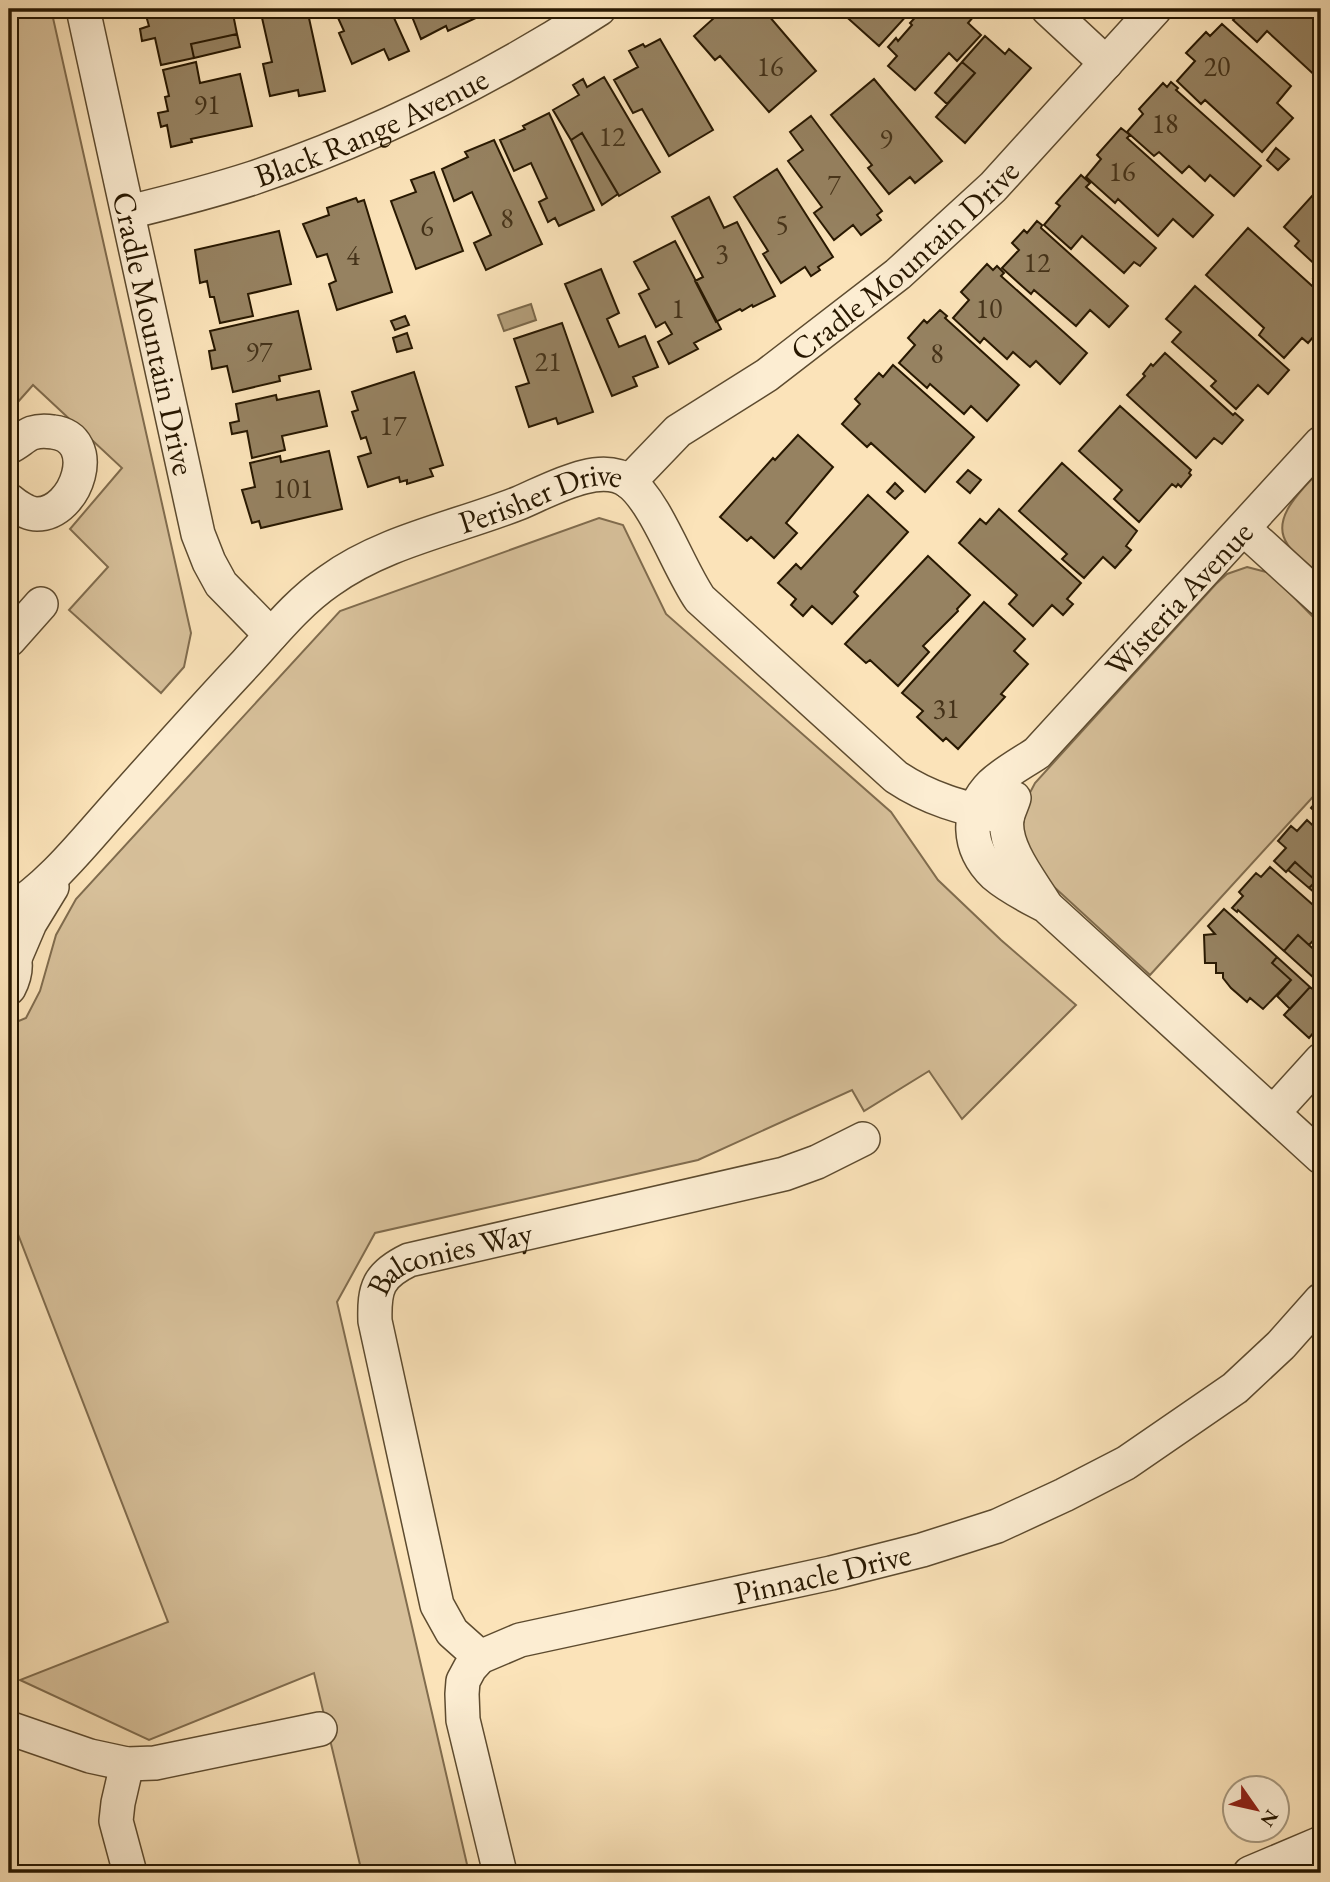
<svg xmlns="http://www.w3.org/2000/svg" width="1330" height="1882" font-family="'EB Garamond',serif">
<rect width="100%" height="100%" fill="#fbe3b9"/>
<filter id="stains"><feTurbulence type="fractalNoise" baseFrequency=".00286" numOctaves="4"/><feColorMatrix values="0 0 0 0 .2 0 0 0 0 .09 0 0 0 0 .02 0 0 0 .5 -.17"/></filter>
<radialGradient id="worn" r=".72"><stop offset=".6" stop-color="#630" stop-opacity="0"/><stop offset="1" stop-color="#630" stop-opacity=".3"/></radialGradient>
<path fill="#d7c09a" stroke="#806c4e" stroke-width="2" d="M9,9H51L191,633L184,667L161,693L69,610L108,567L70,529L122,468L33,385L9,412Z
M1321,469V575C1310,566 1296,556 1288,545C1268,518 1305,487 1321,469Z
M599,518L623,525L666,614L891,812L938,880L1001,940L1076,1005L962,1119L929,1071L864,1111L852,1090L698,1160L375,1233L337,1302L469,1873H362L314,1673L149,1740L20,1680L168,1622L9,1211V1025L26,1018L40,991L56,935L76,899L340,611Z
M1247,567L1270,573L1321,625V788L1150,975L1041,875L1022,837L1024,804L1035,783L1216,584L1227,574Z"/>
<path fill="#b39e7a" stroke="#7b684a" stroke-width="2" d="M531,304L536,320L504,331L498,315Z"/>
<path fill="#968261" stroke="#281801" stroke-width="2" d="M158,9H232L237,34L191,44L194,58L161,65L155,38L142,41L140,29L149,26L145,12Z
M260,9H307L325,91L299,96L298,90L270,96L263,64L272,62Z
M334,9H390L409,51L389,60L384,49L352,64L339,33L344,31Z
M409,9H474L478,17L448,31L446,26L421,39Z
M706,9H763L816,71L769,112L720,56L715,60L694,36L714,18Z
M844,9H920L912,17L908,14L879,46L841,12Z
M923,9H966L974,16L968,23L981,35L957,61L949,53L915,90L888,66L897,56L888,47L896,38L898,41L912,25L910,23Z
M1244,9H1309L1321,20V81L1267,31L1257,42L1233,20Z
M1222,24L1291,86L1277,103L1293,118L1262,152L1205,100L1201,104L1177,81L1195,61L1186,53L1206,32L1210,36Z
M237,34L240,47L194,58L191,44Z
M985,36L1005,54L1009,49L1031,68L965,143L936,117L975,73L962,62Z
M660,39L713,130L669,156L642,109L633,113L614,80L638,67L629,51L643,44L645,47Z
M196,62L200,83L240,74L252,126L191,139L192,142L171,147L167,125L161,127L158,113L168,111L165,97L169,96L163,70Z
M962,62L975,73L947,104L935,93Z
M604,77L660,172L619,196L582,133L571,140L553,110L579,95L573,85L583,79L587,87Z
M874,79L942,161L915,183L910,177L889,194L868,168L872,165L831,115Z
M1171,82L1178,88L1176,90L1261,166L1234,196L1210,175L1205,181L1189,166L1182,173L1159,152L1154,156L1127,132L1143,114L1139,109L1163,83L1167,87Z
M549,113L594,210L559,226L555,218L548,222L539,202L547,198L531,163L514,171L500,140L525,129L523,126Z
M811,116L882,211L877,215L881,220L861,235L853,225L834,240L814,213L822,207L788,161L803,150L790,132Z
M1121,128L1130,135L1127,138L1213,215L1193,237L1173,219L1158,236L1118,199L1115,203L1086,177L1101,159L1097,155Z
M582,133L618,194L602,205L571,140Z
M494,140L542,244L486,270L474,243L491,235L472,192L454,201L442,169L468,157L465,152Z
M1276,148L1289,159L1278,170L1267,160Z
M777,169L833,257L818,267L820,270L811,276L805,267L781,283L763,254L768,251L734,197Z
M434,172L463,251L416,269L391,201L416,192L411,180Z
M1081,175L1090,183L1086,187L1156,248L1140,266L1134,262L1124,273L1082,236L1071,249L1044,225L1060,206L1056,203Z
M1321,186V285L1313,278L1320,269L1295,246L1299,241L1284,227Z
M709,197L724,228L737,222L775,296L753,307L752,305L742,311L740,309L716,322L695,281L703,277L672,217Z
M356,198L358,202L364,200L392,292L337,310L329,284L336,281L327,254L317,257L303,224L329,215L327,208Z
M1037,221L1042,225L1041,228L1128,306L1109,327L1090,310L1076,326L1034,290L1031,294L1002,268L1019,250L1012,243L1024,230L1027,233Z
M1248,228L1321,294V328L1308,343L1302,338L1284,358L1259,335L1264,328L1206,275Z
M279,231L291,284L248,294L253,316L220,323L214,297H210L207,281L200,283L195,250Z
M675,241L721,329L694,343L698,349L669,364L658,342L672,334L665,322L656,327L639,294L649,289L634,262Z
M987,264L993,270L997,266L1004,273L1001,276L1087,353L1060,384L1036,361L1030,367L1013,352L1007,359L984,338L980,343L953,318L969,300L961,292Z
M601,269L619,313L607,319L619,347L645,336L658,367L633,377L637,386L612,396L565,284Z
M1195,286L1289,370L1268,394L1258,385L1236,409L1211,386L1216,381L1172,342L1181,332L1166,319Z
M940,310L947,316L945,318L1019,385L987,421L971,406L964,414L930,384L927,388L899,363L915,345L908,338L924,320L927,323Z
M298,311L311,369L279,376L280,381L233,392L227,366L212,369L209,351L215,350L210,331Z
M405,316L409,325L395,330L391,321Z
M562,323L593,412L558,424L556,418L529,427L516,387L529,383L514,339Z
M407,333L412,348L397,352L393,338Z
M1165,353L1233,415L1235,413L1243,420L1222,444L1214,438L1196,458L1127,395L1145,376L1143,374L1151,364L1153,366Z
M893,365L974,437L925,492L871,443L867,447L842,424L860,404L855,399L879,373L883,377Z
M414,372L443,465L430,469L433,476L407,484V480L400,482L399,477L368,487L358,457L371,453L366,437L361,439L352,412L358,410L352,392Z
M319,391L327,426L282,436L285,450L252,458L247,431L232,434L230,423L239,421L236,404L276,395L277,400Z
M1120,406L1191,470L1189,473L1191,475L1181,487L1178,484L1176,487L1172,484L1139,522L1114,499L1122,490L1079,451Z
M798,435L833,467L786,523L797,533L774,558L751,537L747,541L720,517L773,458L775,460Z
M329,451L342,509L261,528L259,521L252,523L242,490L255,487L250,463L280,456L281,462Z
M1062,463L1137,531L1126,546L1131,550L1115,568L1103,557L1084,578L1062,559L1067,554L1019,511Z
M968,470L981,480L970,493L957,482Z
M895,483L903,491L895,499L887,492Z
M868,495L908,532L854,592L858,596L832,624L812,606L803,616L791,605L796,599L778,583L796,564L801,569Z
M999,509L1081,583L1067,599L1073,604L1063,615L1052,605L1033,626L1009,604L1017,595L959,543L980,519L986,524Z
M928,556L970,595L957,609L958,611L923,646L929,652L898,686L870,660L866,663L845,644Z
M984,602L1025,639L1014,651L1028,664L1001,694L1005,697L958,749L946,738L943,741L917,717L923,711L902,693Z
M1321,796V817L1311,808Z
M1307,820L1321,833V898L1309,888L1316,881L1295,862L1286,872L1274,861L1286,848L1278,841L1291,826L1297,831Z
M1295,862L1316,881L1309,888L1288,870Z
M1270,867L1321,912V932L1309,945L1298,935L1284,951L1238,910L1237,912L1232,908L1243,896L1239,892L1256,873L1261,877Z
M1224,909L1277,957L1272,963L1291,980L1263,1009L1250,998L1247,1002L1231,988L1223,978V973H1216V963H1205L1204,935L1215,934L1208,926Z
M1298,935L1321,956V970L1314,978L1284,951Z
M1277,957L1310,987L1290,1009L1277,996L1291,980L1272,963Z
M1321,970V985L1314,978Z
M1310,987L1321,996V1024L1309,1038L1284,1015Z"/>
<g fill="none" stroke-linecap="round" stroke-linejoin="round">
<g stroke="#5d4b2f" stroke-width="36">
<g id="minor">
<path id="s1" d="M83,9L198,534L209,562L221,584L271,635"/>
<path d="M1048,9L1106,63"/>
<path id="s2" d="M129,212C170,202 213,191 253,178C374,137 492,78 599,9"/>
<path d="M1321,443L1037,753C1022,763 1005,772 992,784C965,811 967,848 995,875C1010,888 1029,897 1046,906L1321,1157"/>
<path d="M9,447C18,443 24,436 32,433C38,431 47,431 53,432C102,438 77,514 37,514C28,514 16,506 9,500"/>
<path id="s3" d="M629,482L678,431L767,375L898,274L993,187L1155,9"/>
<path d="M1244,529L1321,599"/>
<path d="M9,640L41,604"/>
<path d="M1014,798C1012,805 1008,812 1007,819C1003,847 1031,881 1045,904"/>
<path id="s4" d="M9,911C46,888 76,852 104,820C151,767 198,714 246,663C272,635 297,603 329,581C384,541 456,528 519,503C548,491 600,460 629,482C656,502 679,569 700,599L896,777C932,801 965,808 1007,818"/>
<path d="M9,944C17,958 17,973 9,988"/>
<path d="M15,958L30,923L52,887"/>
<path d="M1273,1113L1321,1060"/>
<path id="s5" d="M480,1657L452,1632L437,1605L375,1321C374,1288 378,1275 409,1260L784,1174L817,1162L863,1139"/>
<path d="M9,1728L90,1756L127,1764L155,1763L320,1729"/>
<path d="M127,1764L118,1803L116,1821L130,1873"/>
<path id="s6" d="M500,1873L463,1720L462,1694L463,1681L470,1668L480,1657L520,1640L831,1573L922,1550L997,1526L1064,1495L1126,1463L1190,1419L1235,1388L1281,1345L1321,1300"/>
<path d="M1250,1873L1321,1843"/>
</g>
</g>
<use href="#minor" stroke="#fcedd2" stroke-width="33"/>
</g>
<g text-anchor="middle" stroke-width="5" stroke-linejoin="round" paint-order="stroke">
<g font-size="28" fill="#443219">
<text x="770" y="76">16</text>
<text x="1217" y="76">20</text>
<text x="207" y="114">91</text>
<text x="1165" y="133">18</text>
<text x="612" y="146">12</text>
<text x="886" y="148">9</text>
<text x="1122" y="181">16</text>
<text x="834" y="194">7</text>
<text x="507" y="228">8</text>
<text x="782" y="234">5</text>
<text x="427" y="236">6</text>
<text x="722" y="263">3</text>
<text x="353" y="265">4</text>
<text x="1037" y="272">12</text>
<text x="678" y="318">1</text>
<text x="989" y="318">10</text>
<text x="259" y="361">97</text>
<text x="937" y="363">8</text>
<text x="548" y="371">21</text>
<text x="393" y="435">17</text>
<text x="293" y="498">101</text>
<text x="946" y="718">31</text>
</g>
<g font-size="32" fill="#281801" stroke="#fcedd2">
<text dy="11" stroke="none"><textPath href="#s2" startOffset="257">Black Range Avenue</textPath></text>
<text dy="11" stroke="none"><textPath href="#s3" startOffset="355">Cradle Mountain Drive</textPath></text>
<text dy="11" stroke="none"><textPath href="#s1" startOffset="332">Cradle Mountain Drive</textPath></text>
<text dy="11" stroke="none"><textPath href="#s4" startOffset="690">Perisher Drive</textPath></text>
<text transform="translate(1179 599) rotate(-47)" y="11">Wisteria Avenue</text>
<text dy="11" stroke="none"><textPath href="#s5" startOffset="474">Balconies Way</textPath></text>
<text dy="11" stroke="none"><textPath href="#s6" startOffset="579">Pinnacle Drive</textPath></text>
</g>
</g>
<rect width="1330" height="1882" fill="none" stroke="#fbe3b9" stroke-width="35"/>
<rect x="10" y="10" width="1309" height="1861" fill="none" stroke="#281801" stroke-width="3.5"/>
<rect x="18" y="18" width="1295" height="1847" fill="none" stroke="#281801" stroke-width="2"/>
<g transform="translate(1256 1809) rotate(124)"><circle r="33" fill="#fcedd2" stroke="#a7987e" stroke-width="2"/>
<path d="M0-5L12 26L0 18L-12 26Z" fill="#8f2418"/>
<text y="-10" font-size="19" font-weight="bold" text-anchor="middle" fill="#281801">N</text>
</g>
<rect width="100%" height="100%" filter="url(#stains)"/>
<rect width="100%" height="100%" fill="url(#worn)"/>
</svg>
